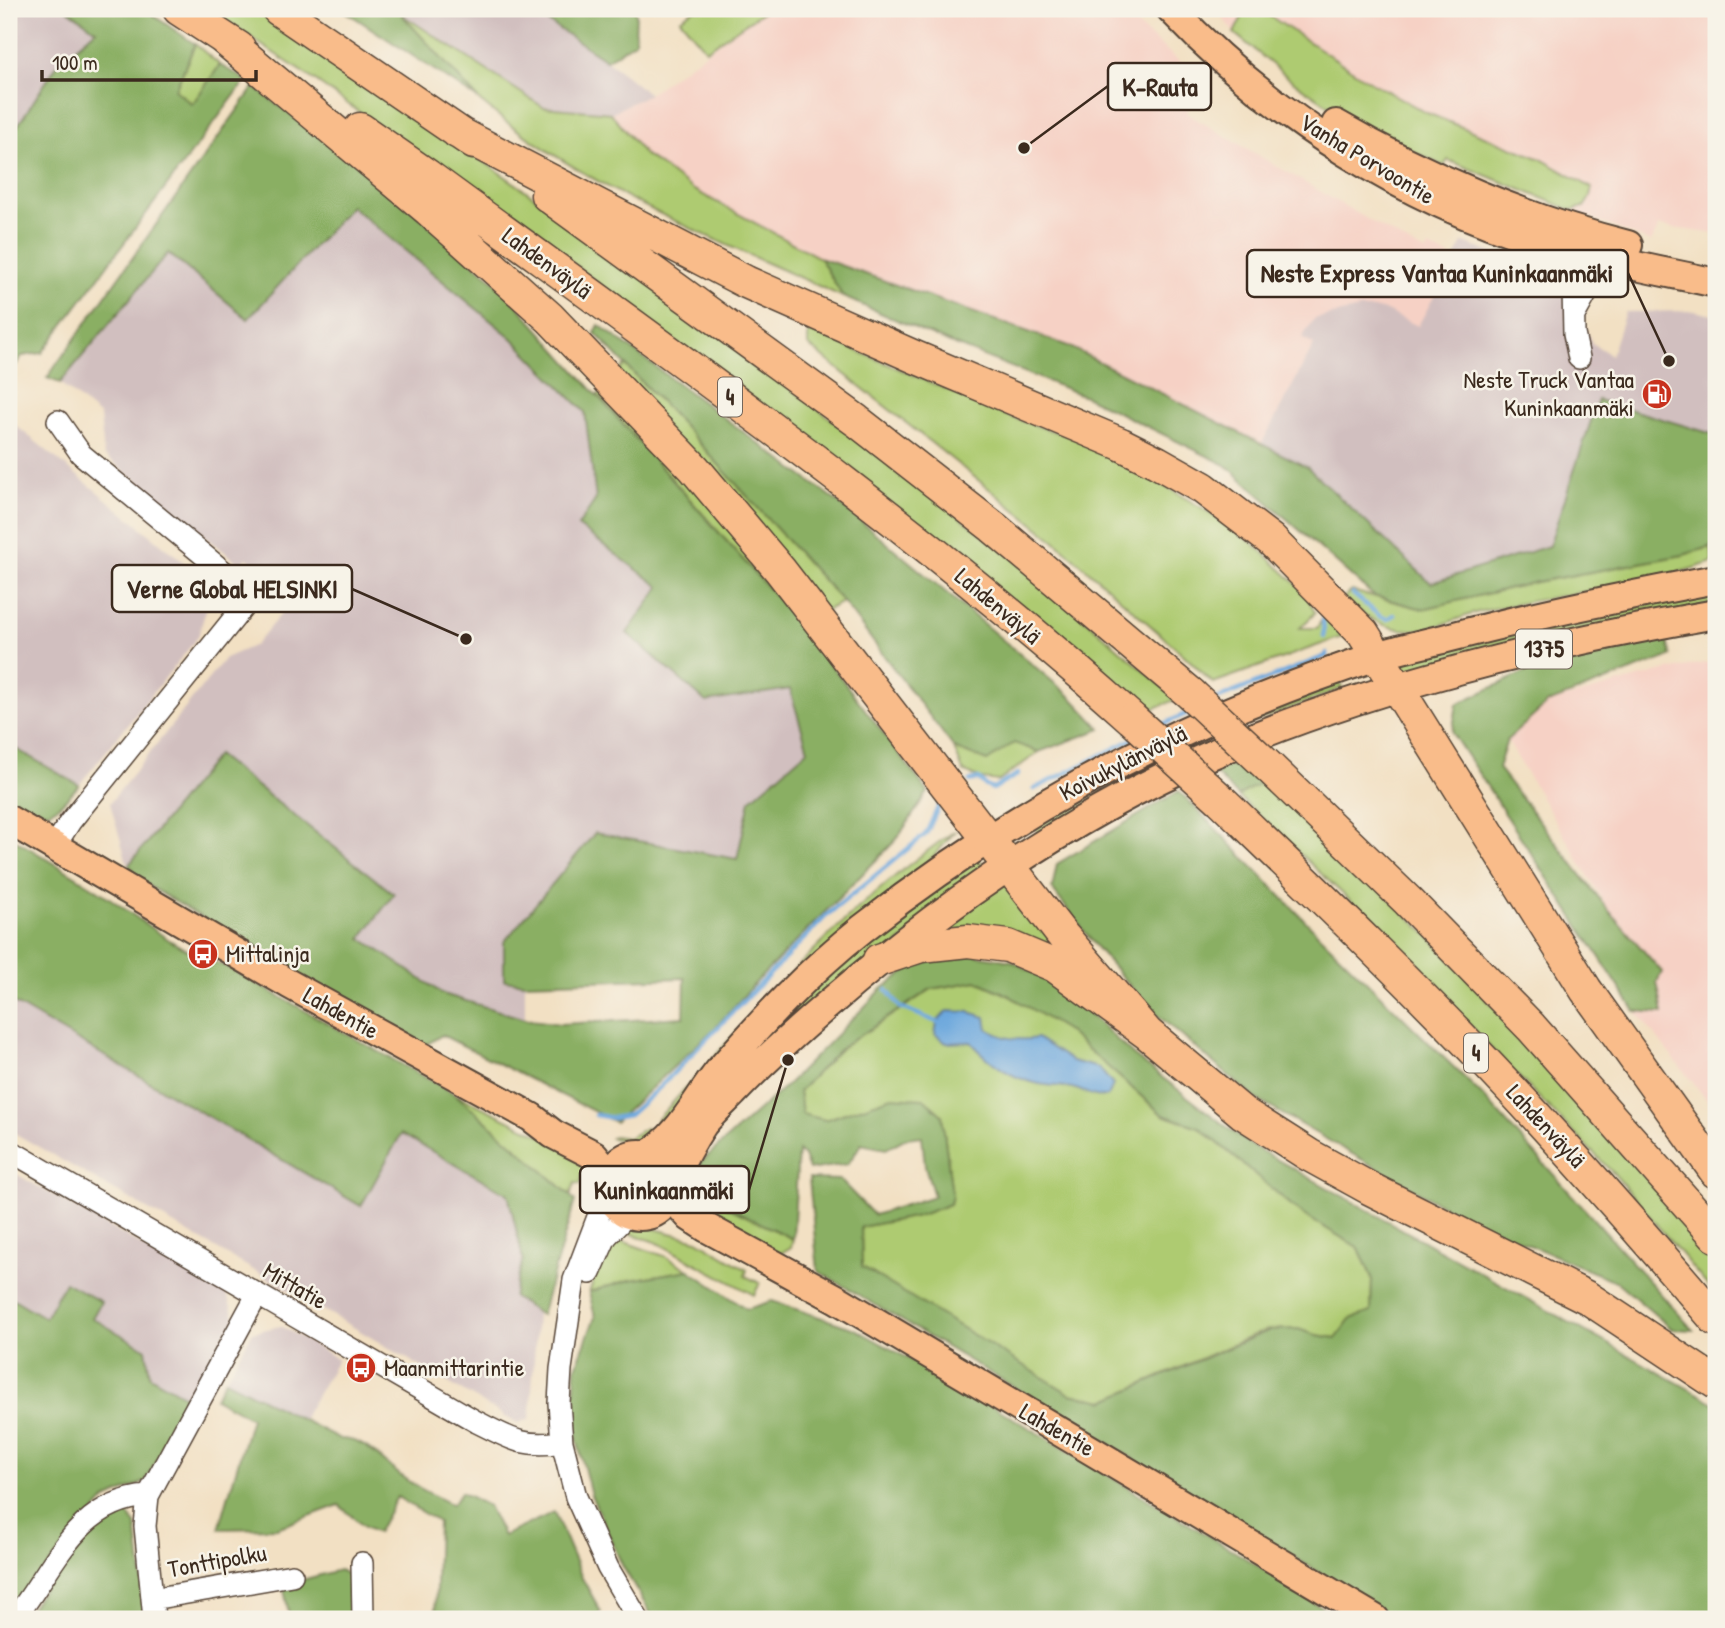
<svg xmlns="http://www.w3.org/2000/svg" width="1725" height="1628" font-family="'Patrick Hand',sans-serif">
<rect width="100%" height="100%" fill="#f7f3e8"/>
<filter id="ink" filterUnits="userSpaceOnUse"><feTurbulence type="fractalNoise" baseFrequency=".0143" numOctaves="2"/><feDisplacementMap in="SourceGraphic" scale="14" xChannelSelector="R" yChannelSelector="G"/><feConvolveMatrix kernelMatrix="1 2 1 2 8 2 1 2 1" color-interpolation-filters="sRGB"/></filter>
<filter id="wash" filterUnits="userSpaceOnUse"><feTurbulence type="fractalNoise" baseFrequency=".00686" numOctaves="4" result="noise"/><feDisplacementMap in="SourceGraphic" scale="28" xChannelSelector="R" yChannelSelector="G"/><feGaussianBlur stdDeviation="1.57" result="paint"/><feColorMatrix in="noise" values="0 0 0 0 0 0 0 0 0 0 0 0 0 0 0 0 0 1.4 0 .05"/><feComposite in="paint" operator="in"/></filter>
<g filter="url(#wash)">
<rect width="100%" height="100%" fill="#f2e0c3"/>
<path fill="#f6d1c5" d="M766,9H1119L1203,82L1186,113L1413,246L1426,252L1429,247L1454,259L1418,327L1382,309H1373L1314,345L1261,445L1068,346L820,258L694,190L644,154L611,113L649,94Z
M1216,9H1249H1246L1234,33Z
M1259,9H1716V234L1659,226L1651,242L1571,210L1584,207L1541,159L1427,113L1364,78Z
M1716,661V1111L1635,1011L1663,1013L1657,982L1662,972L1610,912L1507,740L1548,703L1667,670Z"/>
<path fill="#d1bfbf" d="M9,9H67L97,29L59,62L9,139Z
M412,9H529L606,60L649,94L611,113L543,107L401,14Z
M351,205L512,338L585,412L596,499L578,526L660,587L627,633L706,702L789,688L808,750L750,800L737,859L504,980L525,983V1019L443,994L361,938L393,894L217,755L128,866L110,803L225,658L255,645L295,597L247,558L241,565L104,455L100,416L60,383L168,253L248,319Z
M1463,243L1553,274L1593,282L1583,323L1592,343L1611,355L1625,312L1695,311L1716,316V435L1598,400L1549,546L1431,584L1307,467L1261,445L1314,345L1302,338L1314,319L1360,309H1382L1418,326Z
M14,424L219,591L206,610L198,637L79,785L9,745V430Z
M9,1000L361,1205L401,1134L508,1194L537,1315L530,1419L517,1423L348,1324L9,1130Z
M9,1170L227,1294L235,1320L190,1399L150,1376L146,1349L92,1317L100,1302L65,1282L46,1318L9,1296Z
M281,1326L338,1359L303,1419L225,1380L253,1332Z"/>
<path fill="#aecb71" stroke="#747a48" stroke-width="2" d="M208,9H264L588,234L1010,555L1177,699L1148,711L1136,705L567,259L314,80Z
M695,9H767L706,50L680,19Z
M1246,9H1259L1364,78L1427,113L1541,159L1592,188L1589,199L1584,207L1571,210L1448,160L1444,166L1362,128L1291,80L1234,33Z
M401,14L543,107L611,113L644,154L694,190L820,258L843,297C716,239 588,191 480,101C454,78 425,41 401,14Z
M195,44L220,65L193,104L175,90Z
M808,332L818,334L1013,418L1093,444L1202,508L1254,544L1306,593L1315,613L1300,628H1317L1328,609L1350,634L1213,683L1186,657L1055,541L808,345Z
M625,365L682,424L843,602L799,623L598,395Z
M1711,547L1713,562L1687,570C1620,588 1550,596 1482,611C1461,616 1435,630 1414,630C1386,631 1363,616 1343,598L1352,591L1423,609L1536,582L1683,555Z
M1716,589V602L1407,675L1402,660Z
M1339,679L1342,688L1249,724L1240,717Z
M1014,742L1039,752L999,781L981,779L963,771L954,748L987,761Z
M1155,761L1161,766L1039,835L1035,828Z
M1265,780L1433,940L1716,1250V1296L1616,1176L1505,1063L1360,910L1238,796Z
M955,831L925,867L670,1132L656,1121C749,1019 840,909 955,831Z
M977,855L985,870L690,1121L813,984Z
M1009,879L1083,974L932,934Z
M977,981L1008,995L1066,1030L1163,1115L1199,1127L1302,1214L1359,1248L1372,1278L1371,1312L1350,1319L1336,1338L1316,1335L1298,1329L1266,1330L1104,1401L1070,1394L862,1267L861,1227L918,1216L950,1204L952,1195L942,1115L856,1109L825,1120L802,1115L799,1091L841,1048L932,989Z
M455,1094L588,1158L580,1184L575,1183L570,1195Z
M645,1128L665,1137L643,1145L611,1138L614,1136L628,1138Z
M692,1157L702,1161L695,1172L701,1194L793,1239L791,1247L781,1253L701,1218L685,1194L684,1181Z
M593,1166L602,1183L589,1217L584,1209Z
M640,1225L697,1240L747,1270L745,1276L760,1283L754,1295L658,1243L623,1231Z
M616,1239L667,1257L689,1270L630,1280L589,1292L607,1248Z"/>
<path fill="#8aaf63" stroke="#626c40" stroke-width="2" fill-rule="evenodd" d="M67,9H144L195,44L175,90L192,104L220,65L246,80L42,353L22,356L9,375V139L59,62L96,30Z
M342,9H412L402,15L478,99Z
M529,9H634L636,12L635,42L606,60Z
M254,87L372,175L502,288L799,623L928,792L896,840L759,979L713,1030L615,1122L442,1035L421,1048L129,874L132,868L128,866L217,755L394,894L361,938L443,994L525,1019L560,1024L684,1017L685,978L525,983L504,980V942L595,833L737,859L750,800L808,750L790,689L706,702L627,633L660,587L578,526L596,499L585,412L512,338L351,206L248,319L168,253L60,383L47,378Z
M820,258L1068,346L1307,467L1431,583L1549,546L1598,400L1716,435V545L1683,555L1536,582L1423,609L1374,596L1226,465L1087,397L950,343L843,297Z
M599,325L839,503L1070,696L1101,729L1039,752L1014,743L987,761L954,748L843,602L682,424L595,333Z
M1666,637L1671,656L1548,703L1507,740L1498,768L1610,912L1662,972L1657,982L1663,1013L1635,1011L1452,733L1457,704L1534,668Z
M9,745L79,785C54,813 44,823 9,800Z
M1242,760L1265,780L1238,796L1214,772Z
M1179,791L1320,936L1482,1095L1693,1330L1672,1329L1617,1282L1461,1216L1256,1099L1149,1008L1097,948L1052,889L1057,864Z
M9,836C40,855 72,873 102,893C141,919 177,952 223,965L455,1094L570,1195L575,1201L541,1315L513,1297L523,1259L508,1194L401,1134L361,1206L9,1000Z
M969,954L1012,961L1064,989L1133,1055L1249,1144L1716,1404V1619H1395L1088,1431L818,1271L809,1179L840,1180L874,1215L934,1196L925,1166L922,1136L906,1138L886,1149L861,1144L848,1164L809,1170L804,1156L798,1151L793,1239L701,1194L692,1182L702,1161L789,1083L883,988L911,968L942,957ZM977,981L1008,995L1066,1030L1163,1115L1199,1127L1302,1214L1359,1248L1372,1278L1371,1312L1350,1319L1336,1338L1316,1335L1298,1329L1270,1330L1104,1401L1070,1394L862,1267L861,1227L918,1216L950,1204L952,1195L942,1115L924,1099L892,1097L825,1120L802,1114L799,1091L841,1048L931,989Z
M689,1270L747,1309L772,1301L855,1329L988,1403L1250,1561L1339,1619H654L623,1567L591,1495L577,1440L574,1401L576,1367L595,1317L589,1292L630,1280Z
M65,1282L101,1302L92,1318L146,1349L150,1376L190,1399L145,1482L106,1499L9,1611V1296L45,1318Z
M225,1380L340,1439C368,1438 386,1467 408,1481C422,1490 437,1497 452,1505L461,1492L488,1506L503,1536L554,1512L582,1578L601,1612L589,1619H435L438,1522L397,1497L377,1533L364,1527L339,1505L277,1528L219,1529L251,1418L215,1398Z
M112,1512L127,1514L136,1524L147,1619H23L68,1552Z
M339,1570L352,1576L357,1619H290L283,1585Z"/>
<path fill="#6ca7dd" stroke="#54687e" stroke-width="2" d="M947,1011L969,1012L986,1017L988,1029C1003,1039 1020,1041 1037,1038L1072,1061L1099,1068L1113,1085L1108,1096C1094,1099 1085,1091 1072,1088C1061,1086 1050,1086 1039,1084C1012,1079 989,1062 971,1042L946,1043L935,1034L937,1022Z"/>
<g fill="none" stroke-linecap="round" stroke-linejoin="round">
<path stroke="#6ca7dd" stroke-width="4.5" d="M1353,594L1381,617L1388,619L1394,615
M1324,637L1323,619L1326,615
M1214,700L1326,656L1327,653
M1157,727L1190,712
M970,781L979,779L986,786L993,789L1018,774
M1034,789L1137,737
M887,990L900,1007L937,1022
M596,1115L613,1118L629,1115L660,1087L827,915L926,834L941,801"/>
</g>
</g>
<g filter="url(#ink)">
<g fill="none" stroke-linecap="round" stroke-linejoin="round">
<g stroke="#564537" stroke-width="24">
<path id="minor" d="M1575,314C1588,291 1600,272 1600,245
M1579,358L1574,334L1573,288L1578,269L1594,245
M54,847L70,822L244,606L246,595L240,585L81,454L58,421
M9,1150L477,1422C511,1439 523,1448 562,1442
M609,1188L574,1280L561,1369L559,1403L562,1442L576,1497L608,1568L638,1619
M590,1273L606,1237L629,1213
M362,1563L363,1619
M152,1599L292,1575
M14,1619C53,1571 75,1501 148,1496
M154,1619L145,1526L148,1496L257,1295"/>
</g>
<g stroke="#564537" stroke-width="32">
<path id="major" d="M1171,9C1273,117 1407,203 1551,245C1605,261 1661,271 1716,283
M1336,124C1423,175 1530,221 1628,245
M9,820L289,984L531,1117L553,1134L594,1155L610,1175
M609 1185a31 31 0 1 1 62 0a31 31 0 1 1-62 0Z
M647,1155C681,1136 696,1099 720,1070C764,1019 809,971 862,929C1016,808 1188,718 1374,657C1398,649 1423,644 1447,638C1536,614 1626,596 1716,579
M671,1184C680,1163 690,1143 703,1124C712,1113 723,1103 733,1093C764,1060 798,1030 832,1001C947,902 1073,815 1213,754C1373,685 1545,644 1716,614
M669,1194L690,1217L707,1228L837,1299L1375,1619"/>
</g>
<g stroke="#564537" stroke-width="35">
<path id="highway" d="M179,9L239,48
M278,9L474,143
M222,37L429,210L550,318L694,468L780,570L1063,936L1147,1033
M360,129L428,176C667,351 911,521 1132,719
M457,132L746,282L915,357L1121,444L1157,462L1203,488L1271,540L1363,633L1586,990L1716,1172
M547,195L857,421L993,527L1191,694
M1269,767L1408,901L1531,1027L1716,1236
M1221,800C1313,889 1405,977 1493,1070C1570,1151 1643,1235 1716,1320
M879,960L921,946L968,941L1008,946L1055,966L1147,1033L1243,1113L1309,1155L1369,1188L1588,1298L1716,1383"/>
</g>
<use href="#minor" stroke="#fff" stroke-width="21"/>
<use href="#major" stroke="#f9bc8a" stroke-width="28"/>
<use href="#highway" stroke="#f9bc8a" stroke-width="32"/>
<g stroke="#564537" stroke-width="35" stroke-linecap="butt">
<path id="highway-bridge" d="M1191,694L1269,767
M1132,719L1221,800"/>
</g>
<use href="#highway-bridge" stroke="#f9bc8a" stroke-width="32"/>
</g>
</g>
<defs>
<g id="fuel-disc" transform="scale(1.575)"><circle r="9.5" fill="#c8321e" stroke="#f7f3e8"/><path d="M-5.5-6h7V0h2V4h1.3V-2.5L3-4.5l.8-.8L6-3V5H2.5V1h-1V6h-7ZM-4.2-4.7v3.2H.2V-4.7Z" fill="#fff"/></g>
<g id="bus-disc" transform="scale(1.575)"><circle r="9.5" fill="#c8321e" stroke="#f7f3e8"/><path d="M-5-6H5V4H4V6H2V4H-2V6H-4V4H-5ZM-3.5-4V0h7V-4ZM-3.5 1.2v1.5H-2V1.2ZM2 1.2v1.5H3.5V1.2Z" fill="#fff"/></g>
</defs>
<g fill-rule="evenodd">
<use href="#fuel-disc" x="1657" y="394"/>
<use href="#bus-disc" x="203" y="954"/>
<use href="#bus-disc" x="361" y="1368"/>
</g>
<g text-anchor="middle" stroke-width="5" stroke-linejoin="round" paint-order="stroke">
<g fill="#f7f3e8" stroke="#73665b" stroke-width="2">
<rect x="718" y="377.5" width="24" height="39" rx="5"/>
<rect x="1516" y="629.5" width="56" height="39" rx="5"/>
<rect x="1464" y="1033.5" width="24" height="39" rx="5"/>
</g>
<g font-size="23" font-weight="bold" fill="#3b2a1e">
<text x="730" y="405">4</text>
<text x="1544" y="657">1375</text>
<text x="1476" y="1061">4</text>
</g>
<g font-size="24" fill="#3b2a1e" stroke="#f7f3e8">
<text transform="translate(1367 159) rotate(31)" y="8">Vanha Porvoontie</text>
<text transform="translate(547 263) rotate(36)" y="8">Lahdenväylä</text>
<text transform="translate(998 606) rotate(40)" y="8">Lahdenväylä</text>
<text transform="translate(1123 763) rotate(-27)" y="8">Koivukylänväylä</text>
<text transform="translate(341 1013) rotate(29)" y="8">Lahdentie</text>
<text transform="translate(1546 1126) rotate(47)" y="8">Lahdenväylä</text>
<text transform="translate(295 1286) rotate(30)" y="8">Mittatie</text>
<text transform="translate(1057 1430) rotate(30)" y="8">Lahdentie</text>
<text transform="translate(217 1561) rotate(-10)" y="8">Tonttipolku</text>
</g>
<g font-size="24" fill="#3b2a1e" stroke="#f7f3e8" text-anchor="start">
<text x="1634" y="388" text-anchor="end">Neste Truck Vantaa<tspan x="1634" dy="28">Kuninkaanmäki</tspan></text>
<text x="226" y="962">Mittalinja</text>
<text x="384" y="1376">Maanmittarintie</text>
</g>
</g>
<path fill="none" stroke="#3b2a1e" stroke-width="2.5" d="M1024 148L1108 86M1669 361L1628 273M466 639L352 589M788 1060L749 1190"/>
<g fill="#3b2a1e" stroke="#f7f3e8" stroke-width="2.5">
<circle cx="1024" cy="148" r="7"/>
<circle cx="1669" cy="361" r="7"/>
<circle cx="466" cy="639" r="7"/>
<circle cx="788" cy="1060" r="7"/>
</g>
<g fill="#f7f3e8" stroke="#3b2a1e" stroke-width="2.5">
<rect x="1108" y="63" width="103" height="47" rx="7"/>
<rect x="1247" y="250" width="381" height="47" rx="7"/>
<rect x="112" y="565" width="240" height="47" rx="7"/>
<rect x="580" y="1166" width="169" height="47" rx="7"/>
</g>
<g font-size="26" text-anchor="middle" font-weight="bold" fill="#3b2a1e">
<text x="1160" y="96">K-Rauta</text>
<text x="1437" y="282">Neste Express Vantaa Kuninkaanmäki</text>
<text x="232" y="598">Verne Global HELSINKI</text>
<text x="664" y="1199">Kuninkaanmäki</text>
</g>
<rect width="1725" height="1628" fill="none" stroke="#f7f3e8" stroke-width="35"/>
<path d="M42 70v10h214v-10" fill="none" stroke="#3b2a1e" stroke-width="3.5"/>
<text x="52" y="70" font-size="21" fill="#3b2a1e" stroke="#f7f3e8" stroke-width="5" paint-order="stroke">100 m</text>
</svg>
